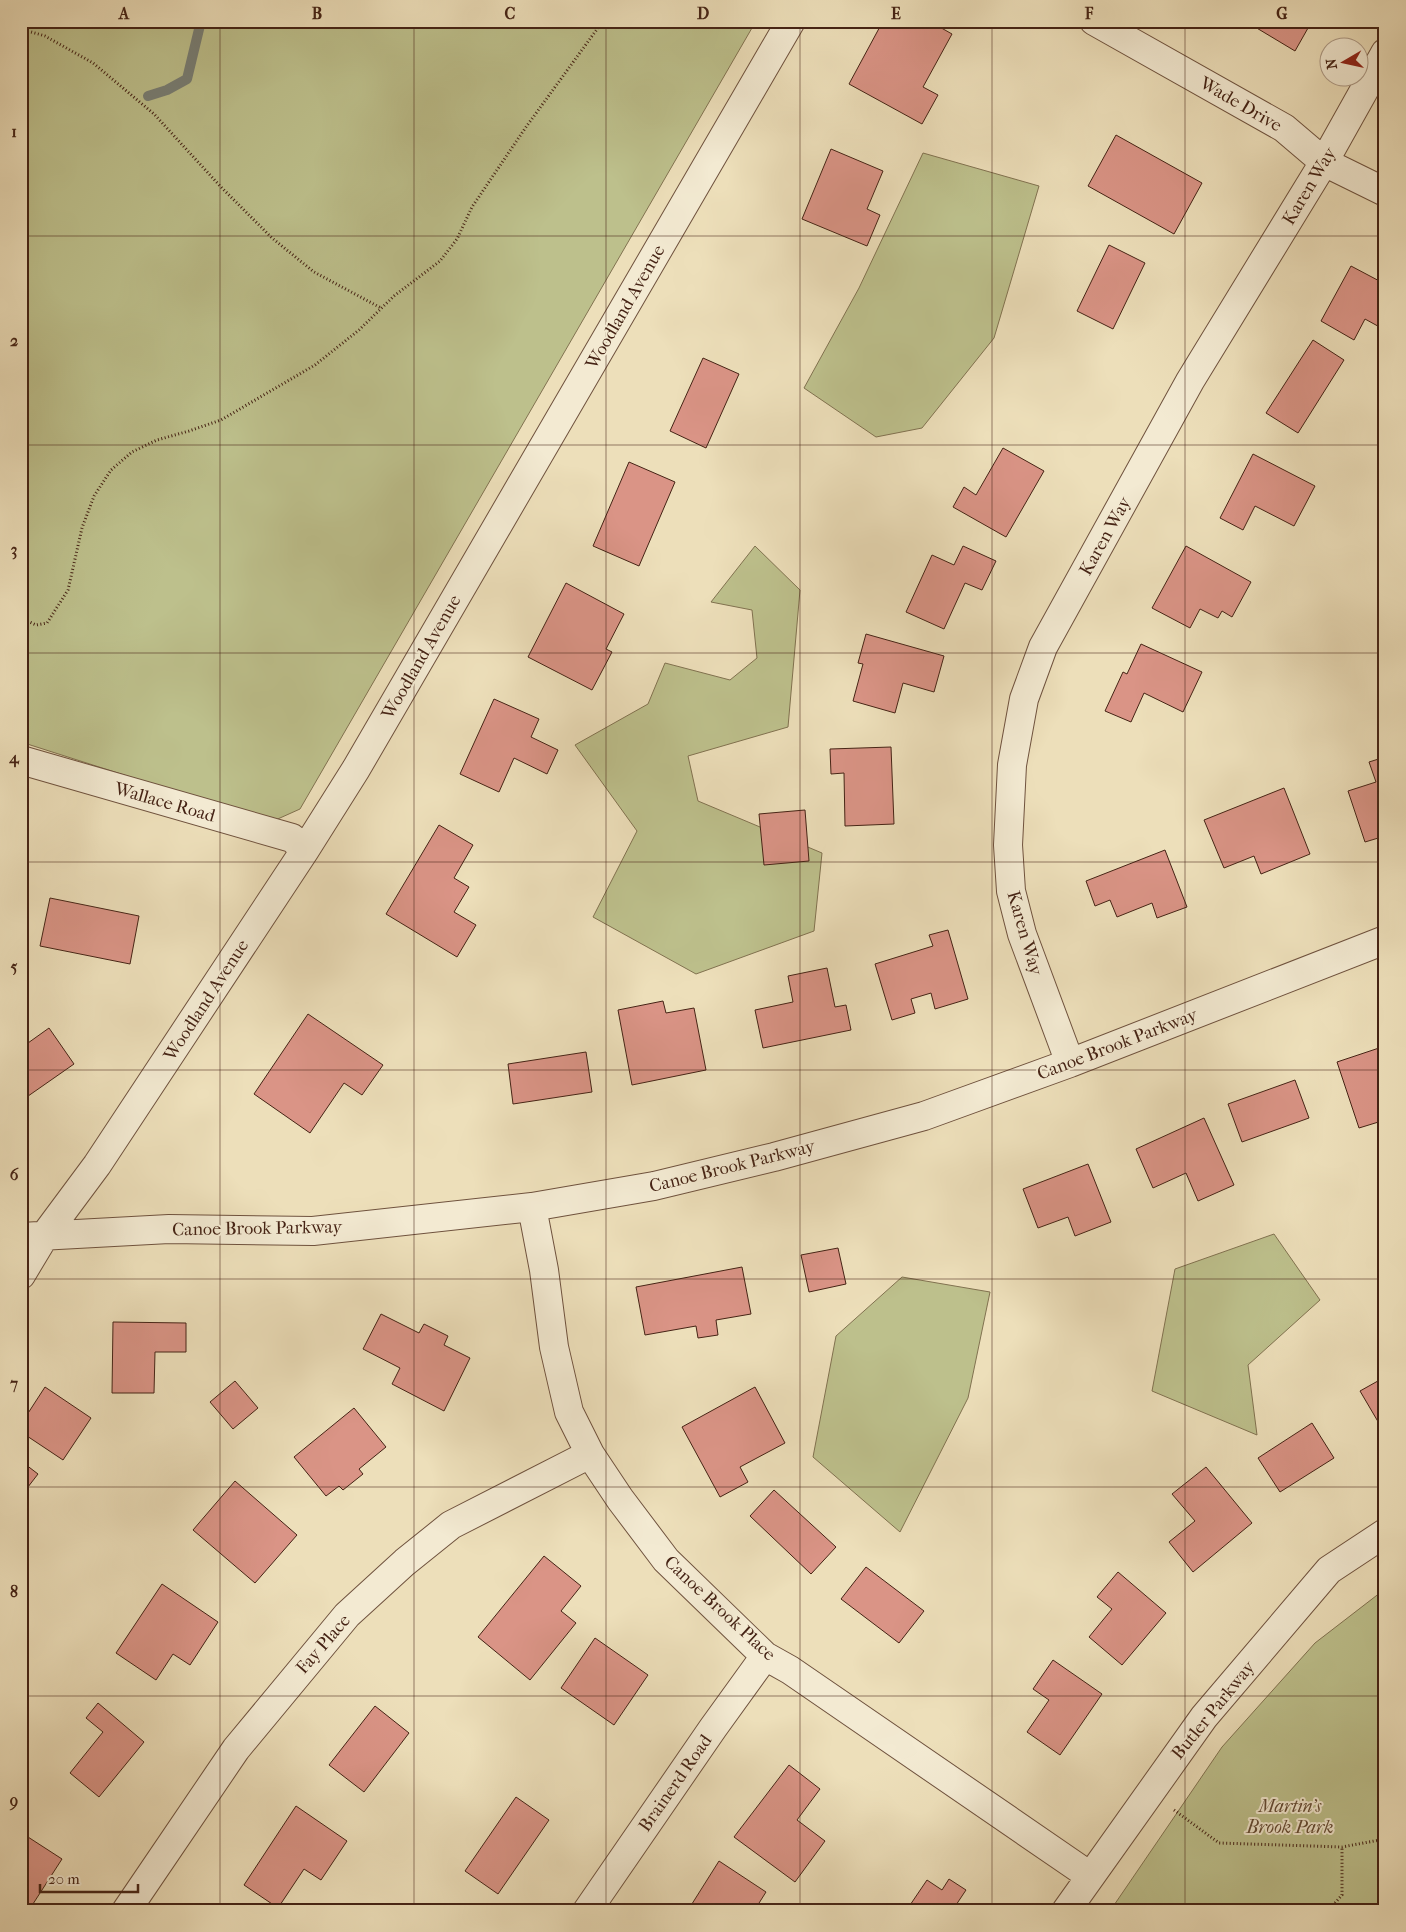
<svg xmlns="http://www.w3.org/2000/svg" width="1406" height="1932" font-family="'IM FELL French Canon',serif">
<rect width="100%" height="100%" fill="#eddfba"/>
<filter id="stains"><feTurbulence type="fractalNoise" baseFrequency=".004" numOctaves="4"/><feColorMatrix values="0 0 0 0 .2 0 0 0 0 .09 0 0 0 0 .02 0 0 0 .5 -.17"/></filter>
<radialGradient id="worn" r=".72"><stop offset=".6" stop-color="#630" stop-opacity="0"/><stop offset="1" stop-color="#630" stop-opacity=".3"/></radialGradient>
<path fill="#bdc08c" stroke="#817250" d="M21,21H756L300,809L271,822L21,742Z
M923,153L1039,186L994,338L922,428L876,437L804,388L859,288Z
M755,546L800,590L788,727L688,756L698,801L822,853L814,931L696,974L593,917L637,831L575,745L648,704L665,663L730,680L757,658L752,610L711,602Z
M1274,1234L1320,1300L1248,1365L1257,1435L1152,1391L1175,1269Z
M902,1277L990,1292L968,1398L900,1532L813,1457L836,1336Z
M1385,1589V1911H1110L1222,1747L1315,1643Z"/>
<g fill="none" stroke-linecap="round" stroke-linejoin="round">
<path stroke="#787f76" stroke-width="10" d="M148,96L167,90L187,79L201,21"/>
</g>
<path fill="#da9486" stroke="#452315" d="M883,21H929L952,34L923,87L938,95L922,124L849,84Z
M1245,21H1312L1295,51Z
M1116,135L1202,183L1174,234L1088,186Z
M831,149L883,171L867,209L880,215L867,246L802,219Z
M1109,245L1145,263L1113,329L1077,311Z
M1351,266L1385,284V330L1365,319L1354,340L1321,321Z
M1313,340L1344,360L1298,433L1266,413Z
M703,358L739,374L706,448L670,431Z
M1003,448L1044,471L1006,537L953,507L964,487L976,495Z
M1253,454L1315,486L1294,526L1255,506L1243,530L1220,518Z
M629,462L675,482L639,566L593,546Z
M963,546L996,561L982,590L965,583L944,629L906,612L932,555L954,565Z
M1186,546L1251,582L1232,617L1222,611L1218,618L1200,609L1190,628L1152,608Z
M566,583L624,614L606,649L612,652L592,690L528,657Z
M866,634L944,656L934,692L903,683L895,713L853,701L863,664L858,663Z
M1141,644L1202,672L1183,712L1144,693L1131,722L1105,711L1123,672L1127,674Z
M494,699L539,719L531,737L558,750L547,774L514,758L499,792L460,774Z
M891,747L894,824L845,826L844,773L831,774L830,749Z
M1385,757V836L1365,842L1348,791L1376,782L1369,762Z
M1284,788L1310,854L1261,874L1254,856L1224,868L1204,820Z
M805,810L809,861L764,865L759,814Z
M439,825L473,845L454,878L469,887L454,912L476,925L457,957L386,914Z
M1165,850L1187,907L1157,918L1152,903L1117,917L1110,900L1095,906L1086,881Z
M50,898L139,916L130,964L40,946Z
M948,930L968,999L935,1009L931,993L911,999L915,1013L892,1020L875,964L933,946L929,935Z
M827,968L835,1007L846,1005L851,1030L763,1048L755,1010L793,1002L788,976Z
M663,1001L666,1013L694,1008L706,1070L632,1085L618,1010Z
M308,1014L383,1065L362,1095L344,1083L310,1133L254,1094Z
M49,1028L74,1064L21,1101V1048Z
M1385,1046V1120L1359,1128L1337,1062Z
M586,1052L592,1092L513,1104L508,1064Z
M1295,1080L1309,1118L1242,1142L1228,1104Z
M1204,1118L1234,1185L1198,1201L1186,1173L1153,1188L1136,1149Z
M1088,1164L1111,1222L1075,1236L1068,1217L1038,1228L1023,1189Z
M838,1248L846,1284L809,1292L801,1255Z
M742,1267L751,1314L716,1320L718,1335L698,1338L696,1326L645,1335L636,1287Z
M381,1314L419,1333L424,1324L448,1336L444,1345L470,1358L444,1411L392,1384L400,1368L363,1349Z
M113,1322L186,1323V1352H155L154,1393H112Z
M1385,1377V1423L1380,1425L1360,1391Z
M235,1381L258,1408L233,1429L210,1402Z
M45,1387L91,1418L63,1460L21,1432V1424Z
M755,1387L785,1443L740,1467L748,1482L720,1497L682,1427Z
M354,1408L386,1447L359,1469L363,1474L343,1490L339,1486L326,1496L294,1457Z
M1312,1423L1334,1458L1280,1492L1258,1458Z
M21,1461L38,1474L21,1496Z
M1206,1467L1252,1523L1193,1572L1169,1542L1195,1521L1172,1494Z
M235,1481L297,1535L255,1583L193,1530Z
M774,1490L836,1547L811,1574L750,1516Z
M544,1556L581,1586L561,1611L576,1623L530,1680L478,1637Z
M866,1567L924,1611L899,1643L841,1599Z
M1118,1572L1166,1613L1122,1665L1089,1637L1112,1609L1097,1597Z
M162,1584L218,1622L190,1665L173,1654L156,1680L116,1653Z
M595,1638L648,1675L614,1725L561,1688Z
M1053,1660L1102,1694L1060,1755L1027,1732L1049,1700L1033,1689Z
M98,1703L144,1742L99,1797L70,1773L103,1732L86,1718Z
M375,1706L409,1733L364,1792L329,1765Z
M789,1765L820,1789L797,1820L825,1841L795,1882L734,1837Z
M516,1797L549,1820L498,1894L465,1871Z
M296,1806L347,1841L321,1880L304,1869L278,1908L244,1885Z
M28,1837L62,1859L31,1907L21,1901V1847Z
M719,1861L766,1892L754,1911H696L690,1907Z
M949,1879L966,1890L952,1911H906L927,1880L942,1890Z"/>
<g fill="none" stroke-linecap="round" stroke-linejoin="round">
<g stroke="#6f523e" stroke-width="30">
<path id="minor" d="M1094,21L1284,128L1324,162L1385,192
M21,760L292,838L305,850
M1070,1063L1022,934L1011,891L1008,845L1012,765L1024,699L1043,647L1190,381L1324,162L1385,53
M532,1207L544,1270L554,1347L569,1412L590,1454L620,1499L666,1560L765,1656L790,1670L1090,1876
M21,1237L169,1229L313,1231L532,1207L654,1186L774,1157L924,1116L1070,1063L1385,940
M21,1275L45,1235L97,1165L305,850L356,769L791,21
M126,1911L236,1749L347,1615L405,1562L451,1525L590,1454
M587,1911L713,1728L765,1656
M1066,1911L1204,1717L1329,1570L1385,1533"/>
</g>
<path stroke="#452315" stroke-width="3" stroke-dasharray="1 2.5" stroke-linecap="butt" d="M21,29L45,36L93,63L154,114L221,187L272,238L314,272L381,308
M21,618L36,625L47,623L68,590L82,528L94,496L111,470L132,452L157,440L189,431L221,420L315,365L359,330L394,296L440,261L457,239L472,207L526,127L603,21
M1174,1810L1219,1843L1342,1847L1385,1839
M1328,1911L1342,1895V1847"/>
<use href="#minor" stroke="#f3ead2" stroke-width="28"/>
</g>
<path fill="none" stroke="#452315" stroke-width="1" stroke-opacity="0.55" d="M220,21V1911M414,21V1911M606,21V1911M800,21V1911M992,21V1911M1185,21V1911M21,236H1385M21,445H1385M21,653H1385M21,862H1385M21,1070H1385M21,1279H1385M21,1487H1385M21,1696H1385"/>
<g text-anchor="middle" stroke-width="4" stroke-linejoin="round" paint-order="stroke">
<g font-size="18" fill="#452315" stroke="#f3ead2">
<text transform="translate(1241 104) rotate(30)" y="6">Wade Drive</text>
<text transform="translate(1309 186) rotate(-59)" y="6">Karen Way</text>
<text transform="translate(625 307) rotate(-60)" y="6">Woodland Avenue</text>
<text transform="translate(1105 536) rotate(-61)" y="6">Karen Way</text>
<text transform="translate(421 657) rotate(-60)" y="6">Woodland Avenue</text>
<text transform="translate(165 802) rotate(16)" y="6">Wallace Road</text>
<text transform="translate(1025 933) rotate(74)" y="6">Karen Way</text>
<text transform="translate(206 1000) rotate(-57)" y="6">Woodland Avenue</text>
<text transform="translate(1117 1044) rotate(-21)" y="6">Canoe Brook Parkway</text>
<text transform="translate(732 1166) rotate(-14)" y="6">Canoe Brook Parkway</text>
<text transform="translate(257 1228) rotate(-1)" y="6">Canoe Brook Parkway</text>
<text transform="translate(720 1608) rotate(43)" y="6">Canoe Brook Place</text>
<text transform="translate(323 1644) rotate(-49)" y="6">Fay Place</text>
<text transform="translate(1213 1710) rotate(-51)" y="6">Butler Parkway</text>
<text transform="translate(675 1783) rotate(-55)" y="6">Brainerd Road</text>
</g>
<g font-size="18" font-style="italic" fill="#634a33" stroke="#f3ead2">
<text x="1290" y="1812">Martin's<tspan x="1290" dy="21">Brook Park</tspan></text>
</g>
</g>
<rect width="1406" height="1932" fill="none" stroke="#eddfba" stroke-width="55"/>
<g transform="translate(1344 62) rotate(261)"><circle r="24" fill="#f3ead2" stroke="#ad9a86"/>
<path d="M0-4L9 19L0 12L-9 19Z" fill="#8f2418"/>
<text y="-8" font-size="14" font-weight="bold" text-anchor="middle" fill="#452315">N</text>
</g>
<path d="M40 1884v8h98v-8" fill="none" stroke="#452315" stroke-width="2.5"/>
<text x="48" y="1884" font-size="15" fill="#452315" stroke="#f3ead2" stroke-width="4" paint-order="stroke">20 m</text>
<rect x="28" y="28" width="1350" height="1876" fill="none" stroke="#452315" stroke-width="2"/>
<g font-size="16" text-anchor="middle" font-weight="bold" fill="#452315">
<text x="124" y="19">A</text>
<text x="317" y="19">B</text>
<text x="510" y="19">C</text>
<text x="703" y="19">D</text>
<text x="896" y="19">E</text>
<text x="1089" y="19">F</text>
<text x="1282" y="19">G</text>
<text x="14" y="137">1</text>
<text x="14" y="346">2</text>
<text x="14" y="555">3</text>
<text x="14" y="763">4</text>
<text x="14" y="972">5</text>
<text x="14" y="1180">6</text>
<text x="14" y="1389">7</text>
<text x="14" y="1597">8</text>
<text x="14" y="1806">9</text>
</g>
<rect width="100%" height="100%" filter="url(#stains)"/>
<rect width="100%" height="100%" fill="url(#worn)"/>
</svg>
